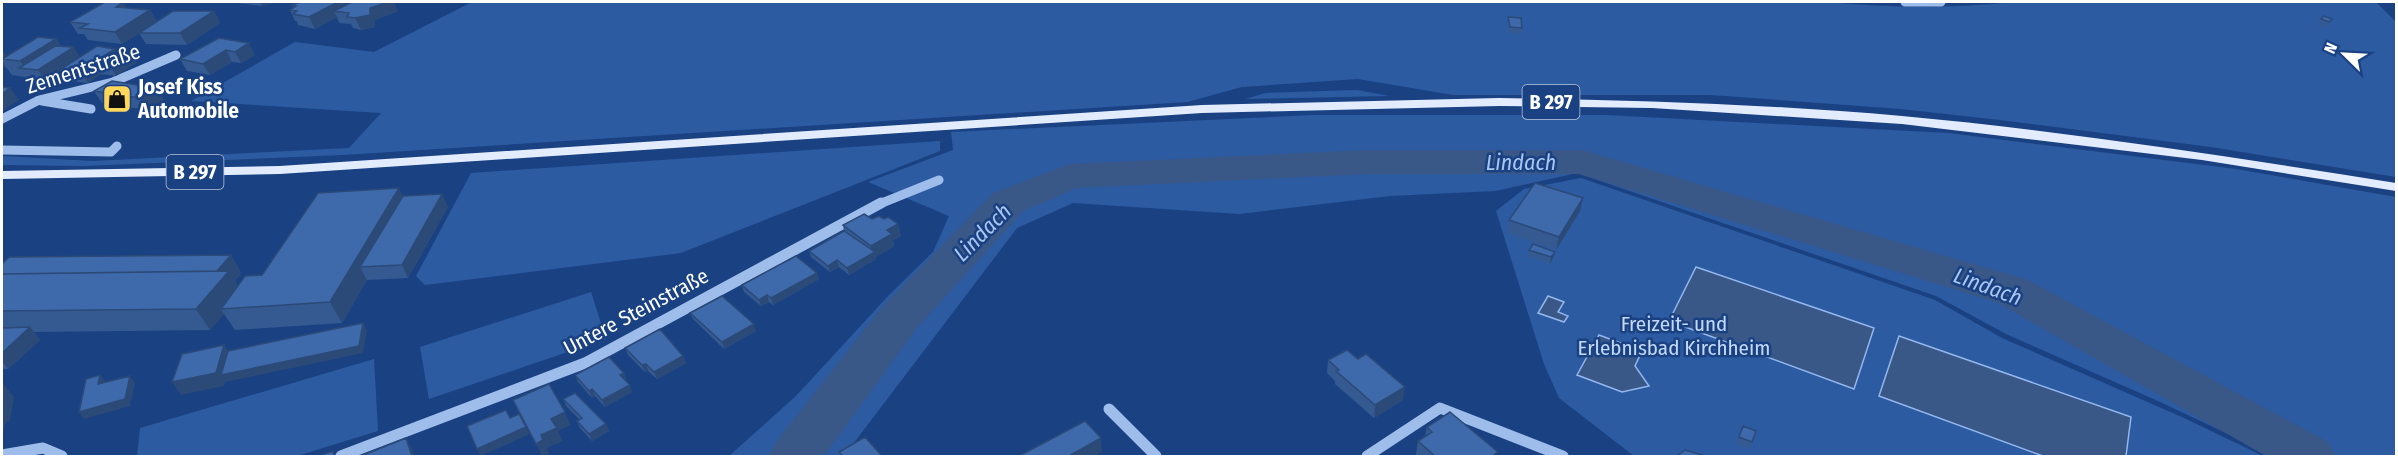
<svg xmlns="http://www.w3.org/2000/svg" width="2398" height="458" font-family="'Fira Sans Condensed',sans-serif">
<rect width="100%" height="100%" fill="#1a4283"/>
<path fill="#2d5ba2" d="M472,2H1827C1890,8 1949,9 2012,2H2376L2396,22V177L2211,147L2000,120L1901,109L1711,95H1453L1358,79L1242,87L1187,102L342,155L83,166L2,165V156L92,161L349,148L381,113L191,101L295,42L374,52Z
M1357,90L1389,96L1245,99L1266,93Z
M1312,115H1606L1948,133L2236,169L2396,197V456H2275L2158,401L2006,334L1936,296L1577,173L1495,191L1390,196L1239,214L1073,203L1017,228L844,456H729L796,396L889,295L933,252L949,216L868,182L953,150L951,132Z
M940,141V151L681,253L425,285L416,276L471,173Z
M1581,178L1935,300L2002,338L2184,418L2263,456H1634L1559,398L1544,364L1496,211L1524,189Z
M591,292L606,339L429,399L420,347Z
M374,359L378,431L297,456H137L140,428Z"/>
<path fill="#395787" stroke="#92b7ed" stroke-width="1.5" d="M1696,267L1874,328L1854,389L1669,321Z
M1548,296L1564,302L1558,312L1568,316L1564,322L1538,313Z
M1599,335L1642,351L1635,366L1649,386L1622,392L1577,375Z
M1899,336L2131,417L2126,456H2043L1879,396Z"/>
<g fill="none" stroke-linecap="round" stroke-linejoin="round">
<path fill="#395787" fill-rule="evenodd" d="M1368,150H1582L2028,280L2328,442L2335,456H2266L1996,302L1579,174H1368L1077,188L1023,211L916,329L824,456H769L776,442L882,307L993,193L1070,164Z"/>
<path stroke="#9fbdeb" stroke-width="9" d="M1905,2H1941
M42,101L91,109
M2,119L39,100L113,82L176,55
M2,150L111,152L117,146
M877,205L939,180"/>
<path stroke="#9fbdeb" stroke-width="11" d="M1109,409L1156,456
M2,455L43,448L62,456
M341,456L585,363L881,203
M1367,456L1440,408L1563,456"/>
<path fill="#e3ecff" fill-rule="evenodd" d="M1499,98C1633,100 1768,104 1902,116C2067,131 2232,157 2396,183V191L2202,160L1902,124L1652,108L1499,106L1202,113L280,174L2,179V171L280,166L1202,105Z"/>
</g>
<path fill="#355a92" d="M237,2H277L262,6L238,3Z
M292,5L398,11L375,20V27L361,30L353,28L351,24L339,23L337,17L315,29L298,25L297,21H295L290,10L293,7Z
M126,8L150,10L157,22L214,11L220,23L187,45L146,44L139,33L122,44L88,40L84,34H78L70,22Z
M1508,17L1522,28L1521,34L1509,33L1507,23Z
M2321,19H2332L2325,28L2317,25Z
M219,38L255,55L241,63L232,62L210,75L187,71L180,59Z
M56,39L61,46L80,57L115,49L118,54L134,55L137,62L116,76L101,74L88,83L69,81L63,71L46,82L27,80L25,77L12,75L5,66L2,69V51L6,56Z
M156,88L164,100L147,110L102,103L94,91Z
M403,196L448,207L408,278L367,280L342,323L235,330L224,314L210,330L33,332L40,340L8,369H2V264L231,255L241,273L235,281L238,286L262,275Z
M1580,211L1556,250L1507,233L1509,220Z
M872,219H884L898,224L901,236L893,240L894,246L876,257V259L849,275L839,267L830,272L811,257L809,251L844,231L843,225Z
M1529,250L1555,252L1553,258L1550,264L1528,256Z
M819,279L773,305L769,302L761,306L744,292L742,285Z
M690,313L756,331L724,349L693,319Z
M625,348L683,356L686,363L657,379L648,371L645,372L628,355Z
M1358,359L1403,400L1374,418L1335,384V381L1327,373L1328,360Z
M575,375L627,380L625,381L632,392L605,407L595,396L592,398L578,382Z
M563,399L606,424L609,431L592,441L580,428L577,421L580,420L566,406Z
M1743,426L1756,431L1749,449L1736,444Z
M1427,427L1497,456H1418L1416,454L1418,441L1425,436Z"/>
<path fill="#2b4a77" d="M123,2L130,14L116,7Z
M260,2H277L262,6Z
M338,2H359L334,11L337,17L315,29L309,17Z
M388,2H394L398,11L375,20V27L361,30L355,18L370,8Z
M150,10L157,22L122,44L115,32Z
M214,11L220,23L187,45L180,33Z
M56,39L65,53L74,47L81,59L61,69L63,71L46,82L38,70L25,68L20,61Z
M249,43L255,55L241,63L235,52Z
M115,49L122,60L97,68L101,74L88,83L80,71Z
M226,50L232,62L210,75L203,64Z
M3,51L9,60L2,59V52Z
M134,55L137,62L116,76L112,69Z
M2,60L5,66L2,69Z
M10,88L19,100L2,111V94Z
M156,88L164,100L147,110L140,98Z
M399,188L409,209L360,267L367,280L342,323L330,302Z
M442,194L448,207L408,278L402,265Z
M1583,198L1580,211L1556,250L1559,237Z
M898,224L901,236L893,240L894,246L876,257V259L849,275L847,268L872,254L871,246L887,230Z
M1555,252L1553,258L1550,264L1551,257Z
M231,255L241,273L235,281L242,292L221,309L224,314L210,330L196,309L214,275Z
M837,260L839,267L830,272L828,266Z
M817,273L819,279L773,305L771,298Z
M767,295L769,302L761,306L759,300Z
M363,323L367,330L363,353L225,382L224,386L181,395L172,382L224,345L233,358Z
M754,324L756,331L724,349L722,342Z
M30,327L40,340L8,369L2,361V353Z
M683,356L686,363L657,379L654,372Z
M646,364L648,371L645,372L642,365Z
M624,373L627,380L623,382L620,375Z
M100,375L105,382L103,391L98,384Z
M130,376L135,383L130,406L84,419L79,412Z
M3,384L14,397L10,421L6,422L3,433L2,434V393Z
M630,385L632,392L605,407L602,400Z
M1405,387L1403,400L1374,418L1375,405Z
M592,389L595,396L592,398L589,391Z
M565,412L571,425L558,431L563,441L547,448L549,454L542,456L536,444L551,419Z
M606,424L609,431L592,441L589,434Z
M526,427L530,434L481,456L477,449Z
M406,438L413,451L415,456H412Z
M1101,438L1102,452L1094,456H1069Z"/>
<path fill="#3e69aa" stroke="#2b4a77" stroke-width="1.5" d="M105,2H123L116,7L150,10L115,32L80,28L88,24L70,22Z
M300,2H338L309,17L293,14L297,11L290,10L296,6L292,5Z
M352,2H388L370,8V15L355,18L347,17L349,13L334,11Z
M173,11H214L180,33H139Z
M2324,16L2332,19L2329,22L2321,19Z
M1508,17L1521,18L1522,28L1510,27Z
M38,37L56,39L20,61L2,59Z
M219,38L249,43L235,52L226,50L203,64L180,59Z
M55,46L74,47L38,70L19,68Z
M97,46L115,49L80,71L61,69Z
M118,54L134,55L112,69L97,68Z
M112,81L156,88L140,98L94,91Z
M2,87L10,88L2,94Z
M1535,183L1583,198L1559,237L1509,220Z
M399,188L330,302L221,309L245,276L262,275L318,193Z
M442,194L402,265L360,267L403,196Z
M864,214L872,219L879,216L884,219L888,217L898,224L887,230L892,234L871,246L843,225Z
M844,231L875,252L847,268L837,260L828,266L809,251Z
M1533,244L1555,252L1551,257L1529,250Z
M231,255L217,271L2,274V264L9,257Z
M796,256L817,273L771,298L767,295L759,300L742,285Z
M229,271L196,309L2,311V274Z
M722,296L754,324L722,342L690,313Z
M363,323L359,346L221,375L228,351Z
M30,327L2,353V328Z
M660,329L683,356L654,372L646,364L642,365L625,348Z
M224,345L216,373L172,382L182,354Z
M1347,350L1358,359L1366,354L1405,387L1375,405L1336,371L1339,370L1328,360Z
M609,357L624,373L620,375L630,385L602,400L592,389L589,391L575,375Z
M100,375L98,384L130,376L125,399L79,412L86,379Z
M549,384L565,412L551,419L557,428L541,435L543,440L536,444L513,400Z
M575,393L606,424L589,434L577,421L582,418L563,399Z
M506,410L510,418L519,414L526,427L477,449L467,426Z
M1450,412L1498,452L1492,456H1435L1418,441L1432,432L1427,427Z
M1085,421L1101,438L1069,456H1019Z
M1743,426L1756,431L1752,442L1739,437Z
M865,437L882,456H843L839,452Z
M406,438L412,456H361Z
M1685,450L1706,456H1677Z
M333,451L334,456H319Z"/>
<defs>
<g id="shop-square" transform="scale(1.5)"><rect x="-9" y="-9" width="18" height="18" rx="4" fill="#fdd75b" stroke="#1a4283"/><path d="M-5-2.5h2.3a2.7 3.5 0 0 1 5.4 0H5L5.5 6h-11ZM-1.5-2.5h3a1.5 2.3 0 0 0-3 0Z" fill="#111"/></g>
</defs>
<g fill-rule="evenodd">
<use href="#shop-square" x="117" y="99"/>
</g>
<g text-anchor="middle" stroke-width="5" stroke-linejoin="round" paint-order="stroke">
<g fill="#1a4283" stroke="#bac6da" stroke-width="1.5">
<rect x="1522.5" y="85" width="57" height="34" rx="4.5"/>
<rect x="166.5" y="155" width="57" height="34" rx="4.5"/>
</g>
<g font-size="20" font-weight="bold" fill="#fff">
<text x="1551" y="109">B 297</text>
<text x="195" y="179">B 297</text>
</g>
<g font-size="21" fill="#fff" stroke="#1a4283">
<text transform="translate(83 69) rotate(-18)" y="7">Zementstraße</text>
<text transform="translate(636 312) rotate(-28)" y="7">Untere Steinstraße</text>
</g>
<g font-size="21" font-weight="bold" fill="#fff" stroke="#1a4283" text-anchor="start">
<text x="138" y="94">Josef Kiss<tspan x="138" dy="24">Automobile</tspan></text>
</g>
<g font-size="21" fill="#c4d9f8" stroke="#1a4283">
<text x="1674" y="331">Freizeit- und<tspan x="1674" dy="24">Erlebnisbad Kirchheim</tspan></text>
</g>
<g font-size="22" font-style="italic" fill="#aac7f2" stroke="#1a4283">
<text x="1521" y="170">Lindach</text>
<text transform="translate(982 232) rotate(-45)" y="8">Lindach</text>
<text transform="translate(1988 286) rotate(20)" y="8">Lindach</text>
</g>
</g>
<rect width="2398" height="458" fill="none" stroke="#ffffff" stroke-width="6"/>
<g transform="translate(2344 54) rotate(294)" stroke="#1a4283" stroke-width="4.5" paint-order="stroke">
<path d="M0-4.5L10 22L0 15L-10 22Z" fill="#ffffff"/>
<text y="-9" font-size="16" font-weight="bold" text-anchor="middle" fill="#ffffff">N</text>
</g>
</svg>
